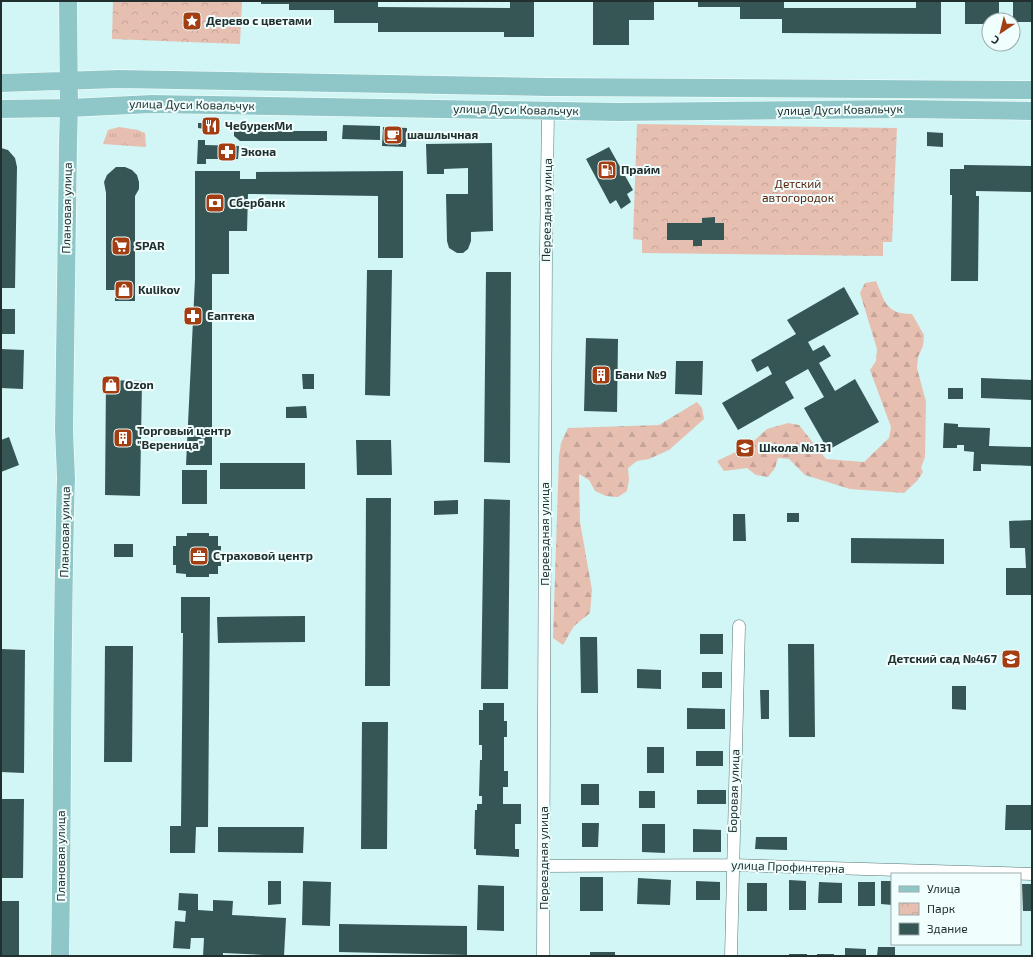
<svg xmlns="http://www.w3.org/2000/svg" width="1033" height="957" font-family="'Exo 2',sans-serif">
<defs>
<pattern id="grass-tufts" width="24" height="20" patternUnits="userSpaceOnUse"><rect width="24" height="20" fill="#e6bfb1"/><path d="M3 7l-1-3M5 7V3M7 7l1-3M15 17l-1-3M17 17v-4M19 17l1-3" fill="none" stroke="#c5a499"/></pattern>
<pattern id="forest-firs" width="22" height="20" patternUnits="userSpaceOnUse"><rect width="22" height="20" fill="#e6bfb1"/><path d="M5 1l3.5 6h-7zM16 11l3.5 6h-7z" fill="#c5a499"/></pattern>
<pattern id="park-crowns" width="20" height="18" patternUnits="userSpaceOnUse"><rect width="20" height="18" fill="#e6bfb1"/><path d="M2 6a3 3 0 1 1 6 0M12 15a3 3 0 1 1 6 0" fill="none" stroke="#c5a499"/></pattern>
</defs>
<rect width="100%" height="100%" fill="#d2f6f5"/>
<path fill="url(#grass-tufts)" d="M119,127L138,130L145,133L146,147L103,144L108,130Z"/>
<path fill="url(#forest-firs)" d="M876,281C885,302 886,314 912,314L924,335L923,346L918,357L917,368L926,402L925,457L921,468L923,472L917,481L904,493L850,489L805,475L789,459L778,458L775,468L768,477L756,475L747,468L724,471L717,461L748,446L767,429L788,423L799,425L826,459L864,462L889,438L891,427L870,370L876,361L877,349L860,293L865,283Z
M697,402L702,408L704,419L669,450L649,459L637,461L628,468L629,480L627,491L618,497L606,496L595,491L589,480L579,474L580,522L592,590L590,613L574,626L563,645L553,638L559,456L561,443L568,428L659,425Z"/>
<path fill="url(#park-crowns)" d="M113,1H242L240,44L112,39Z
M637,124L897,128L892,242H883V256L642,253V240L633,239Z"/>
<path fill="#365555" d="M261,1H378V7L510,8V1H534V37H504V32H378V23H334V10H289V4H261Z
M593,1H654V20H629V45H593Z
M698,1H784V8H916V1H941V34L782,33V19H740V7H698Z
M965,1H999V20H989V24H965Z
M1013,1H1032V22H1013Z
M198,123H205V129L198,128Z
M207,123H215V128H207Z
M343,125L380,126V140L342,139Z
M383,127L407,128L406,147L382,146Z
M234,131H327V141H240L234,136Z
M927,132L943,133V147L927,146Z
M198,140H205V145L239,146L238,159H206V164H197Z
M492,143L493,231L471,232V241L468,249L463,253H457L449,248L447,241L446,194H468V168L444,169V174H427L426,144Z
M609,147L633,190L627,194L631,202L621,209L616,200L610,204L586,159Z
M1,148L8,150L15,158L17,167L15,288H1Z
M964,165L1032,166V192L976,191V196H979L978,281H951L952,195H950V169H964Z
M116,167H125L132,170L137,175L139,182V189L135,196V301H115V290H106V193L104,182L107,175Z
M195,171H240V179H256V172L403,171V258H378V196L248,194L247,231H229V274H212V465H186L195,279Z
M715,217V223H724V240H702V246H693V240H667V223H702V218Z
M367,270H392L390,396L365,395Z
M486,272H511L510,463L484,462Z
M844,287L859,314L808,342L813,351L824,345L831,356L819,363L835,391L855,379L879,422L828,450L804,408L824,397L808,369L785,382L794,398L738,430L722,403L772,374L768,366L757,372L751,360L796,334L787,320Z
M1,309H15V334H1Z
M586,338L618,339L617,412L584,411Z
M1,349L24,350L23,389L1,388Z
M676,361H703L702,395L675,394Z
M302,374H314V389H303Z
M981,378L1032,380V400L981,398Z
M106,380L142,381L140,496L105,495Z
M948,388H963V399H948Z
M306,406L307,418H286V407Z
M944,423L958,424V427L990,428L989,446L1032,447V466L981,464V471H973L974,452L964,451V445H957V448H943Z
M9,437L19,465L1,472V440Z
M356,440H391L392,475H357Z
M220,463H305V489H220Z
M182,470H207V504H182Z
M366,498H391L390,686H365Z
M484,499L510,500L508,689H481Z
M458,500V514L434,515V501Z
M787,513H799V522H787Z
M733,514H745L746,541H733Z
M1032,520V595H1006V568H1026L1025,548H1010L1009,521Z
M187,533H209V536H218V546H221V566H218V574H209V577H186V574L176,573V565H173V546H176V536H187Z
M851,538L944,539V564L851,563Z
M114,544H133V557H114Z
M181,597H210L208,827H196L195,853H170V826H181L183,633H181Z
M305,616V642L218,643L217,617Z
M700,634H723V654H700Z
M580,637H597L598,693H581Z
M788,644H814L815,737H789Z
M105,646H133L132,762H104Z
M1,649L25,650L24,773L1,772Z
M637,669L661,670V689L637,688Z
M702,672H722V688H702Z
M952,686H966V710L952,709Z
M760,690H769V719H761Z
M483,703H504V721H507V737H504V771H508V787H503V804H521V824H515V849H519V857L476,855V849H474L475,810H477V804H482V796H479L480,760H482V745H479V710H483Z
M687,708L725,709V729H687Z
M362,722H388L387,849H361Z
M647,747H664V773H647Z
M696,751H723V766H696Z
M581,784H599V805H581Z
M697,790H726V804H697Z
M639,791H655V808H639Z
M1,799H24L23,878H1Z
M1006,805H1032V830H1005Z
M582,823H599L598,847H582Z
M642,824H665V853L642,852Z
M218,827H304L303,853L218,852Z
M693,829L721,830V852H693Z
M756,837H787V850L755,849Z
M580,877H603V911H580Z
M638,878L671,880L670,905L637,904Z
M789,880L806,881V910H789Z
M268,881H281V904L268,905Z
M303,881L331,882L330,926L302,925Z
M696,881L720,882V900H696Z
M881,881H892V905L881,904Z
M819,882L842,883V903H818Z
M858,882H875V906H858Z
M747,883H767V911H747Z
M1022,884H1032V911H1023Z
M478,885L504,886V931L477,930Z
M179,893L198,894V910L213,911V900L233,901L232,915L286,918L284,956L223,953V956H203L204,938H191L190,949L173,948L175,921L185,922L186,911L178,910Z
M1,901H19V956H1Z
M339,924L467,926V955L339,952Z
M878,947H895V956H877Z
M845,948L866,949V956H845Z
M590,952H615V956H590Z
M789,954H807V956H789Z
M817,954H834V956H817Z"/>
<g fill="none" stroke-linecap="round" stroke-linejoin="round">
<g stroke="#577777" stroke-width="13">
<path id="street" d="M544,866L732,865L1032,874
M543,956L546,249L548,111
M731,956L739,626"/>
</g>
<g stroke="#fff" stroke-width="19">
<path id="primary" d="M1,83L119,79L548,87L1032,90
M1,109L69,108L152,104L619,112L906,109L1032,111
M60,956C63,797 61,637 66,478L64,430L68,143L69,108L68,1"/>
</g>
<use href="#street" stroke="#fff" stroke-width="12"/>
<use href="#primary" stroke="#8fc7c8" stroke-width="18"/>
</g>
<defs>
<g id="sight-square" transform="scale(1)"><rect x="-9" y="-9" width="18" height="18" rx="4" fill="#a33d12" stroke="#f0fefe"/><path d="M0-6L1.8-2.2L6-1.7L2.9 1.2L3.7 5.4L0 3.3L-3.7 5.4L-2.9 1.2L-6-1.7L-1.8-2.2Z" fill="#fff"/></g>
<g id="restaurant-square" transform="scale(1)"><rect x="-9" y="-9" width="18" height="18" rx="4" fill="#a33d12" stroke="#f0fefe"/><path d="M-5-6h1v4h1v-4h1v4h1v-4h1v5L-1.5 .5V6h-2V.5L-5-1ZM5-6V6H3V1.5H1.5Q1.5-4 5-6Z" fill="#fff"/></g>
<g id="cafe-square" transform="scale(1)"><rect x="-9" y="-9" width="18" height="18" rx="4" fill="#a33d12" stroke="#f0fefe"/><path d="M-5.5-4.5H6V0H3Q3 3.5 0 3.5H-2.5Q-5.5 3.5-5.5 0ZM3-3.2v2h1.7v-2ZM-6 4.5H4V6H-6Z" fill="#fff"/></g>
<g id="pharmacy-square" transform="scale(1)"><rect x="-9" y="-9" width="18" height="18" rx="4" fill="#a33d12" stroke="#f0fefe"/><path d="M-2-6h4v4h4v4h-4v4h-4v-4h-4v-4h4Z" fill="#fff"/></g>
<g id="fuel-square" transform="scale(1)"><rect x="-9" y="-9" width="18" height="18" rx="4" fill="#a33d12" stroke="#f0fefe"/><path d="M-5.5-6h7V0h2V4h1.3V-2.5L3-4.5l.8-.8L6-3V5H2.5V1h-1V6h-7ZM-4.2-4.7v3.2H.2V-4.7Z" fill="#fff"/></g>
<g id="bank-square" transform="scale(1)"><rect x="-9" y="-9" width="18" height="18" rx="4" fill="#a33d12" stroke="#f0fefe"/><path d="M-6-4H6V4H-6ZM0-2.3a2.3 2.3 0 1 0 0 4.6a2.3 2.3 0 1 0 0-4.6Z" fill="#fff"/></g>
<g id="supermarket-square" transform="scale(1)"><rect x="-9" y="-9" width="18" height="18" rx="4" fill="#a33d12" stroke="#f0fefe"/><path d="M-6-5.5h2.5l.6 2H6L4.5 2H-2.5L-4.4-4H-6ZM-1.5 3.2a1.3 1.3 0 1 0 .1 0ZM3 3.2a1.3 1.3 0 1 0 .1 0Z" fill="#fff"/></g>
<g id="shop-square" transform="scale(1)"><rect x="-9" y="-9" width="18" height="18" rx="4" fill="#a33d12" stroke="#f0fefe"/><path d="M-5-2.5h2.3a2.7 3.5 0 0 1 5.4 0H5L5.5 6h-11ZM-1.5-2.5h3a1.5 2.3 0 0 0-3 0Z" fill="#fff"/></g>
<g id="building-square" transform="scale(1)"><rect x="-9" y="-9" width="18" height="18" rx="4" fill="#a33d12" stroke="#f0fefe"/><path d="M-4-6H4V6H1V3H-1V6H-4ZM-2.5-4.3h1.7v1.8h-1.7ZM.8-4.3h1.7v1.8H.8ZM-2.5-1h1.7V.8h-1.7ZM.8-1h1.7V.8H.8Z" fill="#fff"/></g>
<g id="school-square" transform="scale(1)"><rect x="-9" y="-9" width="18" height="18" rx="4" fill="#a33d12" stroke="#f0fefe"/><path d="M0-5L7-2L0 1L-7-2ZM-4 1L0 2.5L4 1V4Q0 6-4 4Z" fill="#fff"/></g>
<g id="office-square" transform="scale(1)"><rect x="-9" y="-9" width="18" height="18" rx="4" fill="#a33d12" stroke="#f0fefe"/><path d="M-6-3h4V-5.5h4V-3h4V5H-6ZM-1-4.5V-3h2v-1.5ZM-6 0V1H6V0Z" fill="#fff"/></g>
</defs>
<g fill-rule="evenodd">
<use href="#sight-square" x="192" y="21"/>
<use href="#restaurant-square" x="211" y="126"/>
<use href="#cafe-square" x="393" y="135"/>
<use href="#pharmacy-square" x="227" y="152"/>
<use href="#fuel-square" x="607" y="170"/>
<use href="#bank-square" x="215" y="203"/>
<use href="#supermarket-square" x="121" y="246"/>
<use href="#shop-square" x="124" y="290"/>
<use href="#pharmacy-square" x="193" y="316"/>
<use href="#building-square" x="601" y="375"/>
<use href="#shop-square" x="111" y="385"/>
<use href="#building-square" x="123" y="438"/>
<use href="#school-square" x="745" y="448"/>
<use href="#office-square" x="199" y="556"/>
<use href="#school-square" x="1011" y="659"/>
</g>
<g text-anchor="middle" stroke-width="4" stroke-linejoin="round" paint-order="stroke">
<g font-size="12" font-weight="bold" fill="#222f2f" stroke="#f0fefe" text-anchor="start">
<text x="206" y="25">Дерево с цветами</text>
<text x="225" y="130">ЧебурекМи</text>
<text x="407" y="139">шашлычная</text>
<text x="241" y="156">Экона</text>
<text x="621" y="174">Прайм</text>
<text x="229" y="207">Сбербанк</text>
<text x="135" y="250">SPAR</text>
<text x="138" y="294">Kulikov</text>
<text x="207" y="320">Еаптека</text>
<text x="615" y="379">Бани №9</text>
<text x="125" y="389">Ozon</text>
<text x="137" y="435">Торговый центр<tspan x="137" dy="14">"Вереница"</tspan></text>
<text x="759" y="452">Школа №131</text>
<text x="213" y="560">Страховой центр</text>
<text x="997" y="663" text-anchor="end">Детский сад №467</text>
</g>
<g font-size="12" fill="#222f2f" stroke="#f0fefe">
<text transform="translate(192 105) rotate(1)" y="4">улица Дуси Ковальчук</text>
<text transform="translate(516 110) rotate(1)" y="4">улица Дуси Ковальчук</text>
<text transform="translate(840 110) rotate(-1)" y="4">улица Дуси Ковальчук</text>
<text transform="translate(67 208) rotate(-89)" y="4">Плановая улица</text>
<text transform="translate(547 210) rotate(-89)" y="4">Переездная улица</text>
<text transform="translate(65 532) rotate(-89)" y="4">Плановая улица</text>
<text transform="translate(545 534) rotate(-90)" y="4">Переездная улица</text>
<text transform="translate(734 791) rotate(-88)" y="4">Боровая улица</text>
<text transform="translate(61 856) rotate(-90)" y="4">Плановая улица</text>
<text transform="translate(544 858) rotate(-90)" y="4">Переездная улица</text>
<text transform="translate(788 867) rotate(2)" y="4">улица Профинтерна</text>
</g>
<g font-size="12" fill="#5c230d" stroke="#f0fefe">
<text x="798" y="188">Детский<tspan x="798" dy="14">автогородок</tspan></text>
</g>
</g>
<rect width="1033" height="957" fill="none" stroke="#222f2f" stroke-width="4"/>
<rect x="891" y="873" width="130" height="72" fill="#f0fefe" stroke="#9eabab"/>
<rect x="899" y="886" width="20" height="6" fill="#8fc7c8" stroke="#9eabab"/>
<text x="927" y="893" font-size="12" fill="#222f2f">Улица</text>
<rect x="899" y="903" width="20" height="12" fill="url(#park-crowns)" stroke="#9eabab"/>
<text x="927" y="913" font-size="12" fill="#222f2f">Парк</text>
<rect x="899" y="923" width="20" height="12" fill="#365555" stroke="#9eabab"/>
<text x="927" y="933" font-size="12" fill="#222f2f">Здание</text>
<g transform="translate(1001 32) rotate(215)"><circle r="19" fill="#f0fefe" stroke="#9eabab"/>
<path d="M0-3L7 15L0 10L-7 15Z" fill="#a33d12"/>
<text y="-6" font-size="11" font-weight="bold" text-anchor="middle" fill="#222f2f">С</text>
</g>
</svg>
